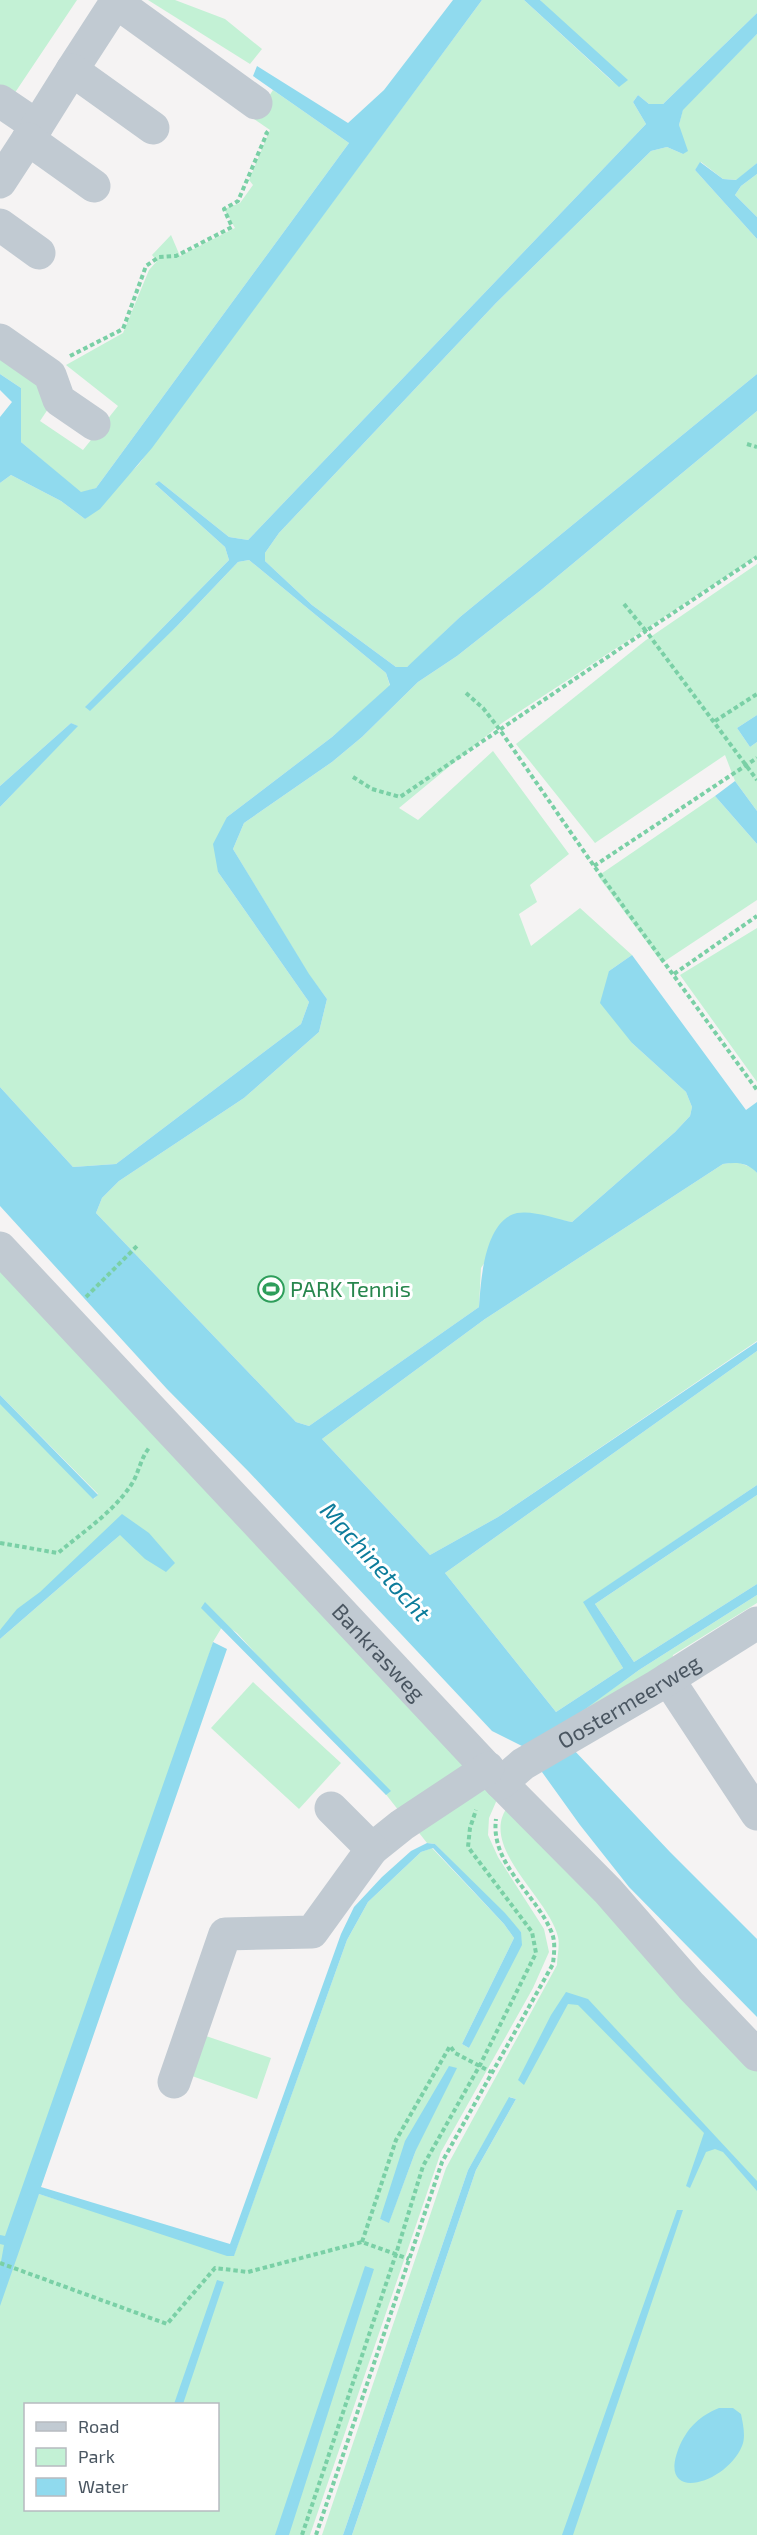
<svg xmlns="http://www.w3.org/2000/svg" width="757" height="2535" font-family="'Exo 2',sans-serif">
<rect width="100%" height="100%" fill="#f5f3f3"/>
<path fill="#c3f1d5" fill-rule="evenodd" d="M0,0H77L0,115Z
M148,0H175L225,19L262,49L250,64Z
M482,0H524L614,83L540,0H757V13L663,104H649L638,95L633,102L646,124L248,540L229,537L159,481L156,485L225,547L229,560L85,707L178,625L238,562L249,560L386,673L390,686L332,737L227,817L218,872L309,1002L301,1024L116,1164L73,1167L0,1087V807L77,726L71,723L0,786V483L11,475L61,501L85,519L139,464Z
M757,34V163L737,180L723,179L701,162L695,170L757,239V374L460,617L412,663L407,667H396L312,605L265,561V553L279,533L496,303L651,151L667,147L683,154L679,125L683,109Z
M273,90L349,143L96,488L81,493L21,442V388L0,374V350L47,384L50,406L40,421L83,450L118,406L66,365L123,333L149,270L157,261L152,255L171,235L180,256L235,228L224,209L240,203L253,185L249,180L270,130L254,119Z
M757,174V217L735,195L741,186Z
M757,411V556L502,723L399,808L418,820L493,751L569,854L530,885L537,902L519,914L531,946L580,908L632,955L609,971L632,1043L686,1092L692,1107L690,1116L675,1132L572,1222L518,1213L481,1268L479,1307L309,1426L296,1422L96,1213L102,1198L119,1181L244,1098L319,1032L327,999L309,975L233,849L244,823L332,762L362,737L418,682L457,656L541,590Z
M757,564V715L737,728L750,747L757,742V811L735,781L725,755L595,843L516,744L646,640Z
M715,796L757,844V900L662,963L598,876Z
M757,928V1082L680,975Z
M737,1162L753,1168L757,1173V1341L498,1517L430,1555L322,1439L485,1319L723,1164Z
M0,1265L472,1770L399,1811L377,1783L339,1745L237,1633L206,1612L222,1627L213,1642L38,2196L39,2194L234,2255L347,1940L368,1902L421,1852L432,1848L504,1924L514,1938L462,2044L469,2048L521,1932L435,1844L427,1843L416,1829L475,1786L499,1795L489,1818L488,1835L498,1857L544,1929L549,1952L533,1988L441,2152L310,2535H0V1639L120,1535L0,1630V1403L94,1499L98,1494L0,1395ZM416,2150L389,2222L380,2219ZM26,2404H218V2510H26Z
M757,1351V1485L584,1602L623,1668L556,1712L445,1573Z
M757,1495V1584L634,1662L595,1604Z
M757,1595V1603L673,1655L671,1668L557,1729L639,1670Z
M253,1682L341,1763L299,1809L211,1728Z
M509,1805L757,2068V2535H352L476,2170L516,2099L510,2097L468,2170L343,2535H322L446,2168L557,1965C557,1957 560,1945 558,1937C549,1897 476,1846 509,1805Z
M206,2036L271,2058L257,2099L192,2076Z"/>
<path fill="#90daee" d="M453,0H482L152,448L100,509L85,519L61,501L11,475L0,483V417L12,402L0,390V374L21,388V442L81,492L96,488L349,143L253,76L257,66L348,123L384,90Z
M524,0H540L628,80L619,87Z
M757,13V34L683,110L679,125L688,151L683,154L667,147L651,151L496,303L279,533L265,553V561L312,605L396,667H407L460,617L757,374V411L541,590L457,656L418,682L362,737L332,762L244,823L233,849L309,974L327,999L319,1032L244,1098L119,1181L102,1198L96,1213L296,1422L309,1426L479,1307C481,1280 484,1221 517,1213C533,1210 557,1219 572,1222L675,1132L690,1116L692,1107L686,1092L632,1043L600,1003L609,971L632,955L746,1110L757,1102V1173C747,1162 736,1162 723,1164L485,1319L322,1439L430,1555L498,1517L757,1342V1351L445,1573L556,1712L623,1668L583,1602L757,1485V1495L595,1604L634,1662L757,1584V1595L639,1670L558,1729L573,1749L670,1852L757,1939V2017L629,1887L580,1825L524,1747L492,1731L249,1472L167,1389L0,1206V1087L73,1167L116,1164L301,1024L309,1002L218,872L213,844L227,817L332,737L390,685L386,673L249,560L238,562L178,625L90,711L85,707L229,560L225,547L155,484L159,481L229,537L248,540L646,124L633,102L638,95L649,104H663Z
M700,162L723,179L736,180L757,163V174L741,186L735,195L757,217V239L695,170Z
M757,715V742L750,747L737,728Z
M71,723L78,726L0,807V786Z
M735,781L757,811V844L715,796Z
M0,1395L98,1495L93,1499L0,1404Z
M122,1514L149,1533L175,1563L166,1572L145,1559L120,1535L0,1639V1630L17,1609L40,1592Z
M205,1602L391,1791L386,1795L201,1608Z
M213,1642L227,1649L41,2187L230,2244L341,1934L354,1907L382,1877L411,1851L427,1843L435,1844L505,1913L521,1932L522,1945L469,2048L462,2044L514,1938L504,1924L433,1848L421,1852L368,1902L347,1940L234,2256H227L39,2194L0,2306V2267L4,2245L0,2244V2235L5,2236Z
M566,1992L588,1999L757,2181V2191L723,2152L715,2149L706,2152L690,2188L686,2186L704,2133L578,2005L568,2004L524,2085L518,2080L551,2015Z
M449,2066L457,2068L416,2150L389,2223L380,2219L405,2141Z
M509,2097L516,2099L476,2170L352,2535H343L468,2170Z
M677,2210H683L573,2535H562Z
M365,2266L374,2269L289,2535H275Z
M217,2280L224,2282L183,2404H174Z
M719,2408H733L741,2414C743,2424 746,2437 742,2446C726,2485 654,2505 680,2445C689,2426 700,2416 719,2408Z"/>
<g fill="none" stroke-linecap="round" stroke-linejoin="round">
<path stroke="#7ad0a6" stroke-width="4" stroke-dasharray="4.5 3" stroke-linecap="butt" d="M70,356L123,329L146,266L159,257L176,256L232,227L224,209L238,201L267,133L263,130
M747,444L757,447
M624,604L646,631L757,557
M466,693L483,708L500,730L594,866L757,1090
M715,721L757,694
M353,777L372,789L400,797L646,631L757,780
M594,866L757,758
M674,974L757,916
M86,1297L139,1244
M0,1543L58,1553C84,1531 115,1511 133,1482C139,1471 141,1458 149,1448
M362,2242L396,2140L450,2046L455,2053L491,2072
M0,2263L167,2324L215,2268L248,2272L362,2242L409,2259
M302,2535L396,2254L423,2166L480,2065L536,1953L532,1932L468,1847L470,1828L476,1810
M316,2535L442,2162L553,1964C554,1953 556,1941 551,1931C536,1894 490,1864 496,1819"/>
<g stroke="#c1cad2" stroke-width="33">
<path d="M72,70L116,2L256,103"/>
<path d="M0,101L37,126L28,139"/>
<path d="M37,126L72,70L153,128"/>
<path d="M0,182L28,139L94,186"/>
<path d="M0,225L39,253"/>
<path d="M0,340L50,375L59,400L94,424"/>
<path id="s1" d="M0,1248L501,1783L608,1891L691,1986L757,2055"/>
<path d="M668,1679L757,1814"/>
<path id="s2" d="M501,1783L523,1764L657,1686L757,1623"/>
<path d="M372,1849L402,1825L488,1768"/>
<path d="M174,2082L225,1934L312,1932L372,1849L331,1808"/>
</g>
</g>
<defs>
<g id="stadium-ring" transform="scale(1.35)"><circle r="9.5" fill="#fff" stroke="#2e9e5b" stroke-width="1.5"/><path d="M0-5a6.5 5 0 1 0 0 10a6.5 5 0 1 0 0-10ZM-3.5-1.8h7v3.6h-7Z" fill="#2e9e5b"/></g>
</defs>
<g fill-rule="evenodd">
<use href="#stadium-ring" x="271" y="1289"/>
</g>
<g text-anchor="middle" stroke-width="6" stroke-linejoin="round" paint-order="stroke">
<g font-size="22" fill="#27864d" stroke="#fff" text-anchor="start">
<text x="290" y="1297">PARK Tennis</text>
</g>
<g font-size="22" fill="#4a5661" stroke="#fff">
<text dy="8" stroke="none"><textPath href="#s1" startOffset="554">Bankrasweg</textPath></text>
<text dy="8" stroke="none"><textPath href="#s2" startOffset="152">Oostermeerweg</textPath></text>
</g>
<g font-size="24" font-style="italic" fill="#0c7c9b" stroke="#fff">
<text transform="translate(375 1562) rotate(48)" y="8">Machinetocht</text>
</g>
</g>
<rect x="24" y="2403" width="195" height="108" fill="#ffffff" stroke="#b7bbc0" stroke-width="1.5"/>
<rect x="36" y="2422" width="30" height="9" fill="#c1cad2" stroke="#b7bbc0" stroke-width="1.5"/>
<text x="78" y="2433" font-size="18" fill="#4a5661">Road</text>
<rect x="36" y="2448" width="30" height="18" fill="#c3f1d5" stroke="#b7bbc0" stroke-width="1.5"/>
<text x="78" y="2463" font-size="18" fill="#4a5661">Park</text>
<rect x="36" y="2478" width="30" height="18" fill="#90daee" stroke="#b7bbc0" stroke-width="1.5"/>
<text x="78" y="2493" font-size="18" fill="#4a5661">Water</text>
</svg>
